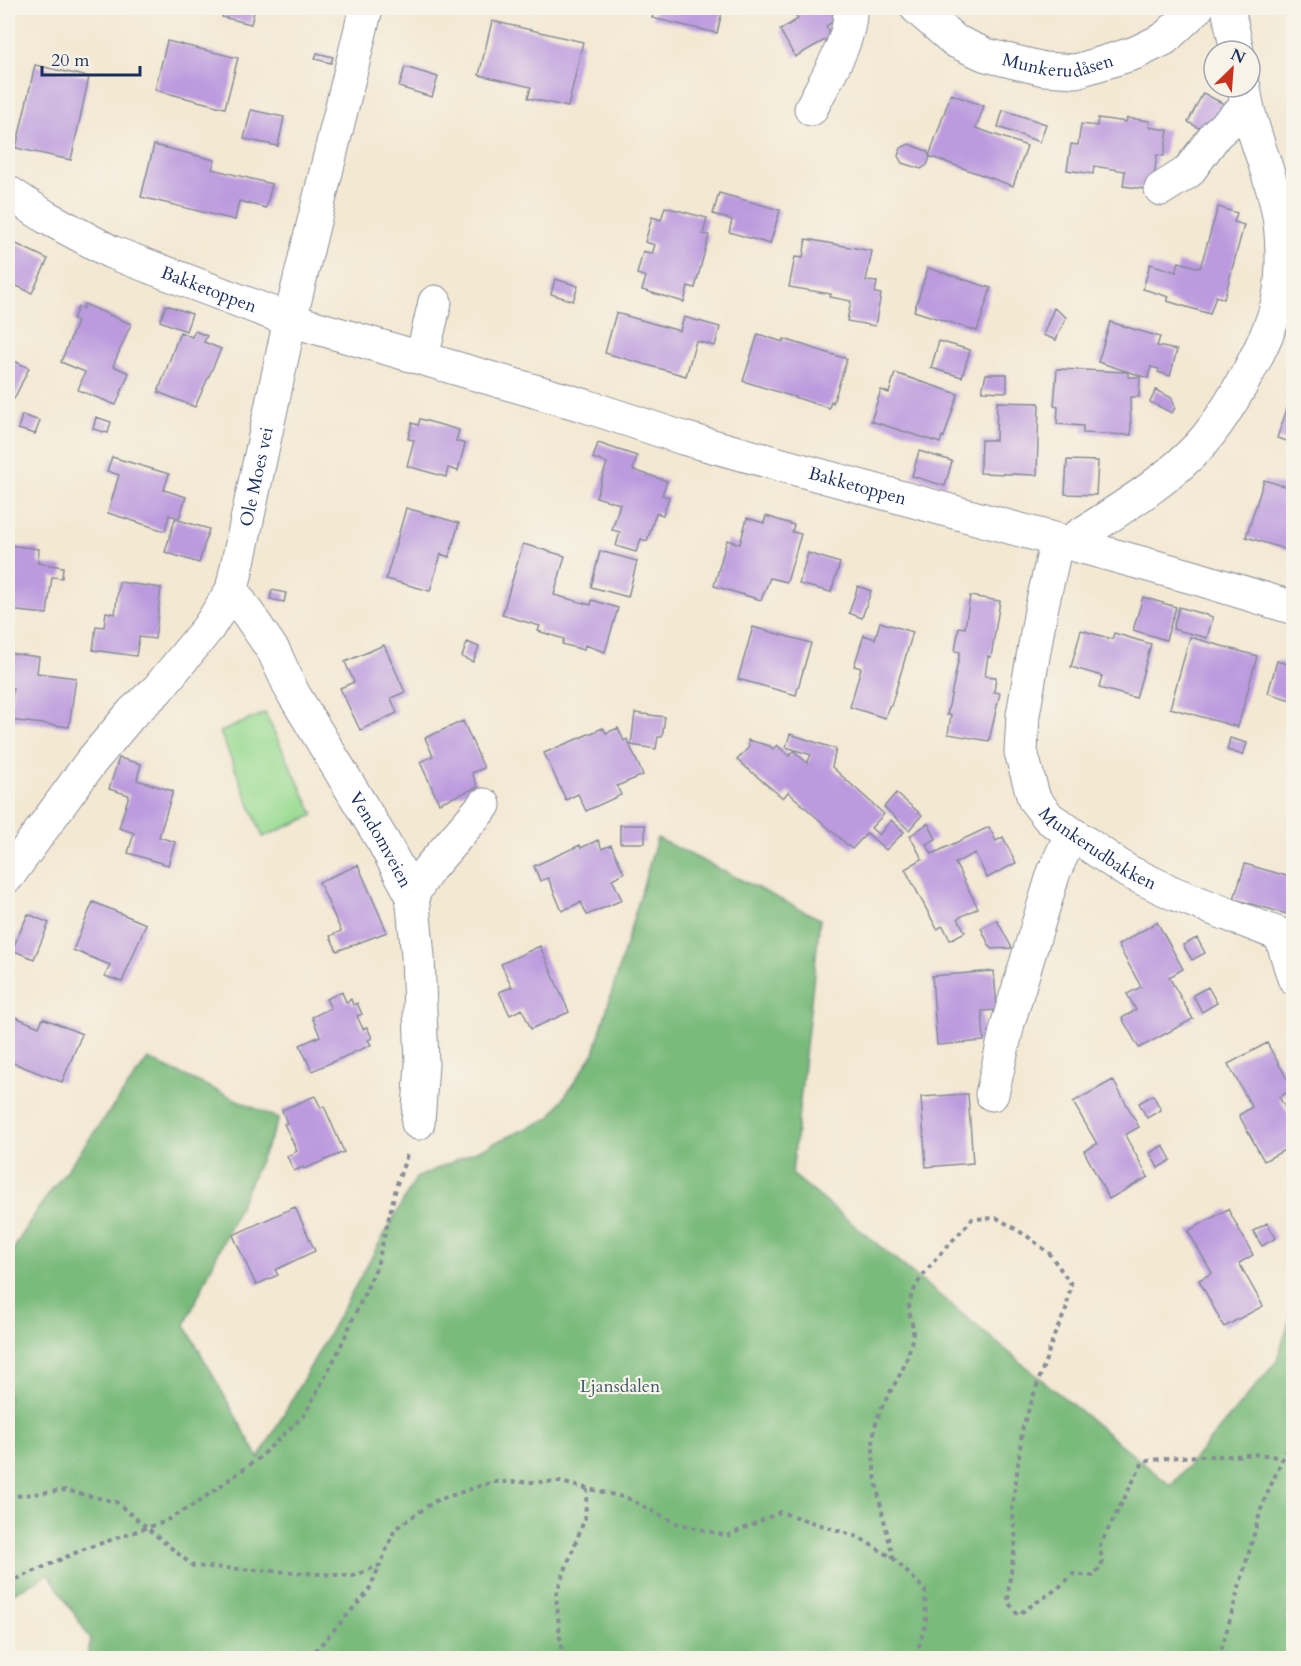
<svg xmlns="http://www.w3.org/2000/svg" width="1301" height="1666" font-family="Cardo,serif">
<rect width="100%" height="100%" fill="#f7f3e8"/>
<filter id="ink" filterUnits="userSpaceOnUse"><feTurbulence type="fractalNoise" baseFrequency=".0167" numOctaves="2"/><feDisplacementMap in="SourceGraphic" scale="12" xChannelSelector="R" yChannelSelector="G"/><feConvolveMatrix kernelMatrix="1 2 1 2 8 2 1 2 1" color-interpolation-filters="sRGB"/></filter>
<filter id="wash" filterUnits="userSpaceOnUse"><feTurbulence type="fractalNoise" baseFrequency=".008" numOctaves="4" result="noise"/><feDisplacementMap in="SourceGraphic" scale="24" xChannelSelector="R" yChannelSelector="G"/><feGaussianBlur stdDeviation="1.35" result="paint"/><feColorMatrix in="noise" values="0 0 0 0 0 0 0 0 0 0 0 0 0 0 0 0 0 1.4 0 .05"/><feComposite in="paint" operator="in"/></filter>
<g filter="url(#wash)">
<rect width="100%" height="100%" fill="#f3e8d2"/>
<path fill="#99db92" stroke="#5a8578" stroke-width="1.5" d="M265,713L314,815L263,837L220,732Z"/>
<path fill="#7abb7c" stroke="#4a756d" stroke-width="1.5" d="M657,838L820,919L792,1174L1171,1486L1277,1361L1293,1308L1294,1602L1285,1617L1293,1640V1658H87L91,1640L49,1574L8,1596V1258L38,1209L148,1059L279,1119L185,1325L259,1458L416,1178L550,1118L594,1053Z"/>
<g id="blocks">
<path fill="#bb9ade" d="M202,8H255L251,24L222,17L223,12Z
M655,8H723L717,33L652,18Z
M791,8H829L836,20L826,26L832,36L795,57L780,30L798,19Z
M492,21L583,42L568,107L528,98L531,87L479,75Z
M167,41L238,58L225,108L155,90Z
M317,53L333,57L331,63L315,59Z
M35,65L89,77L71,160L16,148Z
M405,67L438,77L432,97L399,87Z
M1203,93L1226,105L1211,135L1188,122Z
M951,94L984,106L976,128L1027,146L1013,186L929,156Z
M251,110L284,117L278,146L244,139Z
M1003,110L1046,124L1040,142L998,127Z
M1098,118L1126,122L1127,118L1150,121L1149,127L1168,130L1164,156L1157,155L1152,190L1123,186L1125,171L1094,166L1093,174L1067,170L1071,144L1078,145L1081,124L1097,126Z
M909,144L927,151L930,157L927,165L921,169L902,163L898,156L901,148Z
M154,145L215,160L212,169L272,184L266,208L239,201L235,220L141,197Z
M719,193L780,210L770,244L729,232L732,220L713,214Z
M665,207L707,218L703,234L709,235L695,288L688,286L684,302L642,290L646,277L637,274L643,251L652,254L655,245L645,242L652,217L661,220Z
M1218,207L1237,213L1234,222L1244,225L1224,299L1216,296L1210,314L1167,301L1169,297L1143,289L1150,264L1176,272L1179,262L1200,268Z
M806,239L872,251L866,281L877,282L875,293L881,294L875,326L847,321L851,301L830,297L831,294L789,287L795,257L803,258Z
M8,240L48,259L32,293L8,282Z
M928,268L991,288L977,331L914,311Z
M555,279L578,286L573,301L551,294Z
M84,304L131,324L113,366L129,373L116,405L78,390L85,372L61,362L77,322L73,320L78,307L83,309Z
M166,305L192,314L186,331L160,321Z
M1054,308L1066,317L1056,340L1043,335Z
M616,313L680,331L684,317L720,327L715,346L696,341L686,376L605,353Z
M1110,322L1160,337L1157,346L1177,350L1170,376L1158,372L1159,369L1151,367L1148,378L1098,362Z
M195,331L207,336L204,342L221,349L195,407L158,392L180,332L192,337Z
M758,334L783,342L784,339L847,359L833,403L831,401L829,408L743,381Z
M939,341L970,350L962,377L931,368Z
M8,358L29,368L14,399L8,396Z
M1057,369L1128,372V377H1140L1139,397H1130L1131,435L1083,433V426L1057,424L1058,407L1054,406Z
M895,373L958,394L944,437L942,436L940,443L871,421L881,390L889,393Z
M986,374H1007V392L982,391Z
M1294,389V443L1277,438Z
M1156,390L1172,398L1175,408L1172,413L1150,402Z
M997,402L1039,403L1037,475L980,473L981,440H996Z
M22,415L40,421L35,434L18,429Z
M96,417L111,422L108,433L93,429Z
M420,419L459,430L456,441L465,444L458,471L448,468L446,477L407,466L414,440L408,439L412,423L418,425Z
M598,443L637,456L633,470L667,481L662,495L669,497L663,515L656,513L647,541L641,539L636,552L616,546L620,532L612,530L620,504L596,497L607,463L593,458Z
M919,451L952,461L945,486L912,476Z
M112,457L169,474L164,490L186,497L179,518L169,515L165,531L108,513L119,475L107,471Z
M1067,460L1098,461L1096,495L1065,494Z
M1264,480L1294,489V552L1246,537Z
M406,508L459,523L449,557L441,554L430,591L386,579Z
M766,516L794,525L792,532L801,534L787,582L770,578L761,600L714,586L727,540L740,544L747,518L764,523Z
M175,519L209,529L199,563L165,552Z
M523,544L565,556L554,595L591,605L592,600L618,608L605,652L585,645L584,650L562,644L564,639L538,631L540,626L502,615Z
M8,545L39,549L38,563L63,567L62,578L52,577L47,614L8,610Z
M600,551L637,561L628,597L591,587Z
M808,553L840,563L831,592L799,584Z
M119,582L161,588L155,639L139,637L136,656L93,650L96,626L104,627L106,612L115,614Z
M858,586L871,591L862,618L849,613Z
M272,590L286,593L284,602L270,599Z
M970,596L1000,601L991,657L988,656L985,676L996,677L994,692L1000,693L989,741L948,734L951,715H947L960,652L955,651L959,627L965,628Z
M1143,597L1176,607L1166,640L1133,630Z
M1179,607L1213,617L1207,638L1173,629Z
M880,622L913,632L891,706H889L885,718L850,707L861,668L854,666L864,635L875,639Z
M753,627L811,643L796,695L738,679Z
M1081,630L1112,639L1114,633L1151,644L1136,698L1099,688L1102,676L1071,667Z
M1190,637L1257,656L1238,727L1170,708Z
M467,642L479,647L473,662L462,657Z
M384,645L405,692L391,698L397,713L360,730L340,688L354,682L345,662Z
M8,653L39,657L37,673L76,678L69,727L9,720L13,688L8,687Z
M1277,661L1294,666V701L1268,693Z
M635,713L665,717L662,737H658L656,749L631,745Z
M463,721L484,768L472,773L478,787L439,803L420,762L433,756L425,738Z
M603,728L606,733L618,728L624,741L627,739L643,775L617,786L621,795L586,811L578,794L566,800L544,753Z
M790,734L836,749L832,767L884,814L871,828L879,835L891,820L904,832L886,850L867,833L852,849L788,792L783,798L737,760L749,747L748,740L770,746L773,749L777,745L789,756L794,751L807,763L811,755L786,747Z
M1230,738L1247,743L1243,755L1227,750Z
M119,758L141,764L137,780L173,791L159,837L175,842L168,865L128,853L134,833L119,828L129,795L109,789Z
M896,793L922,815L909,830L884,807Z
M928,823L936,839L926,844L932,854L989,827L996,841L1003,837L1016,863L987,878L975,853L955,863L978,908L958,918L965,932L950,940L943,926L937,929L905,869L922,859L910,836Z
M620,825H645V843H620Z
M598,840L602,849L611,845L624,873L612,879L622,900L587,915L581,902L562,911L548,878L540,881L534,866L580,845L581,848Z
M1245,864L1294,878V916L1234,899Z
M358,865L387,932L337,951L330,936L341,931L319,882Z
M93,902L146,924L122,982L105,976L110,965L73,950Z
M28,914L49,923L34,959L12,950Z
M997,920L1012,948L991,949L981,928Z
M1157,922L1183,969L1169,977L1193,1019L1139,1048L1122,1018L1136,1010L1127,994L1141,987L1118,945Z
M1197,938L1205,953L1192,960L1183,945Z
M540,946L569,1012L531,1029L522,1009L510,1015L499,992L512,987L501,964Z
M994,971L997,1010L982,1011L984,1041L937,1045L932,976Z
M1208,987L1217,1003L1202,1012L1193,995Z
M342,992L346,1002L351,999L353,1005L357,1003L362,1014L357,1016L363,1029L367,1027L372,1038L368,1040L371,1045L312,1071L300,1045L320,1036L312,1017L331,1008L326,999Z
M8,1014L39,1027L43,1018L82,1034L62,1082L8,1061Z
M1267,1043L1293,1089L1279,1097L1294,1122V1145L1264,1161L1239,1115L1252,1107L1228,1064Z
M1113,1080L1139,1127L1125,1135L1148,1177L1109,1199L1084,1151L1097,1144L1073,1102Z
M968,1094L973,1163L926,1167L921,1097Z
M1153,1095L1161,1110L1147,1118L1139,1103Z
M315,1096L321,1108L324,1106L344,1152L304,1169L303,1167L294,1171L287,1156L297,1151L284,1124L287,1123L282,1110Z
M1163,1145L1171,1160L1158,1168L1150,1153Z
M295,1207L315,1251L275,1270L278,1275L256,1285L233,1235Z
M1228,1209L1253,1255L1239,1263L1263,1306L1224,1327L1199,1280L1212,1273L1188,1231Z
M1267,1223L1276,1238L1262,1246L1253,1231Z"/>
</g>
</g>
<g filter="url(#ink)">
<use href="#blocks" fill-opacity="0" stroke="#878c98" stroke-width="1.5"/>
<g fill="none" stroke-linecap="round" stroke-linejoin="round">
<g stroke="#878c98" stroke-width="35">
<g id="minor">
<path id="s1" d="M917,8L955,41L986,55L1044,69L1076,71L1135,53L1164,39L1197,8"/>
<path d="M1228,8L1237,51"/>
<path d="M811,109C825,79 852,41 850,8"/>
<path d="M1161,189L1188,172L1216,134L1246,107"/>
<path id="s2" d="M8,192L46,217L111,252L290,320L586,406L683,438L1196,578L1294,608"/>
<path d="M422,358L435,302"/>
<path id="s3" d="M1057,540L1041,610L1023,715L1021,752L1034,799L1049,818L1127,871L1173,893L1294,940"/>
<path d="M1068,543C1113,513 1163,485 1200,445C1227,415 1269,341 1278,301C1284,275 1283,232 1277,206C1268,165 1249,128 1244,87"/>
<path id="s4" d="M232,590L274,652L293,693L384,843L412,895L418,956L422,1064L418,1123"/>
<path id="s5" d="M8,876L90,763L132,713L157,690L208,628L232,590L290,320L366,8"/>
<path d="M412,895L428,870L484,805"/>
<path d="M1281,936L1294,978"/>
<path d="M992,1094L1008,1023L1054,872L1071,835"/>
</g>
</g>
<path stroke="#878c98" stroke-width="4" stroke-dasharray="4.5 4.5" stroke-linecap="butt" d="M8,1497L65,1490L116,1502L193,1566L353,1576L380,1565L395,1529L435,1501L492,1482H560L627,1498L676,1523L727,1536L780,1512L858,1537L893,1558C885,1521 867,1464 875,1427C880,1403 898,1383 906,1361C909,1352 913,1339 913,1329C912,1322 909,1314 909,1307C910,1280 955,1240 972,1219L997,1218L1027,1236L1049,1253L1071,1284L1066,1310L1054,1336L1023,1426L1012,1511L1016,1539L1009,1584L1008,1602L1018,1615C1036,1601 1057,1592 1073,1574L1093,1576L1102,1565L1100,1545L1143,1462C1171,1456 1198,1456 1227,1456C1250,1456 1259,1451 1282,1459
M893,1558L925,1590L926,1624L915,1658
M8,1583L84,1549L164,1522L201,1500L259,1458L305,1414L337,1354L377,1266L397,1184L408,1152
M309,1658L368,1592L380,1565
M562,1658L556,1594L585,1518L587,1489
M1219,1658L1262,1506L1294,1432"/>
<use href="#minor" stroke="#fff" stroke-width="33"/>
</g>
</g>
<g text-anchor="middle" stroke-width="4.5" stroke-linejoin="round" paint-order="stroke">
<g font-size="18" fill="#1b2f5e" stroke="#f7f3e8">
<text dy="6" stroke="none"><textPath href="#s1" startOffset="158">Munkerudåsen</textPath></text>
<text dy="6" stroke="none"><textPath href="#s2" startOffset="224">Bakketoppen</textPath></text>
<text dy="6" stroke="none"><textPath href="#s5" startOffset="480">Ole Moes vei</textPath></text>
<text dy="6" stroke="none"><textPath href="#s2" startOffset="902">Bakketoppen</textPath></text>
<text dy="6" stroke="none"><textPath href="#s4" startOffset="291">Vendomveien</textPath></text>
<text dy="6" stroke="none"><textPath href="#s3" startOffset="346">Munkerudbakken</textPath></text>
</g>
<g font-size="18" fill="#3a5a6b" stroke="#f7f3e8">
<text x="620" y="1392">Ljansdalen</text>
</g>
</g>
<rect width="1301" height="1666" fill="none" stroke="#f7f3e8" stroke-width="30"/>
<g transform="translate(1232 69) rotate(25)"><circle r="28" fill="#f7f3e8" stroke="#9fa5b1" stroke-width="1.5"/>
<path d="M0-4.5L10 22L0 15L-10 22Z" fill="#c8321e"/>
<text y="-9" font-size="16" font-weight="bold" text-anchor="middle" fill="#1b2f5e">N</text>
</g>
<path d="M42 66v9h98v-9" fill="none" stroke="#1b2f5e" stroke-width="3"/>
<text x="51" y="66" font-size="18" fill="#1b2f5e" stroke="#f7f3e8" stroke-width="4.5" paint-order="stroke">20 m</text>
</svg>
